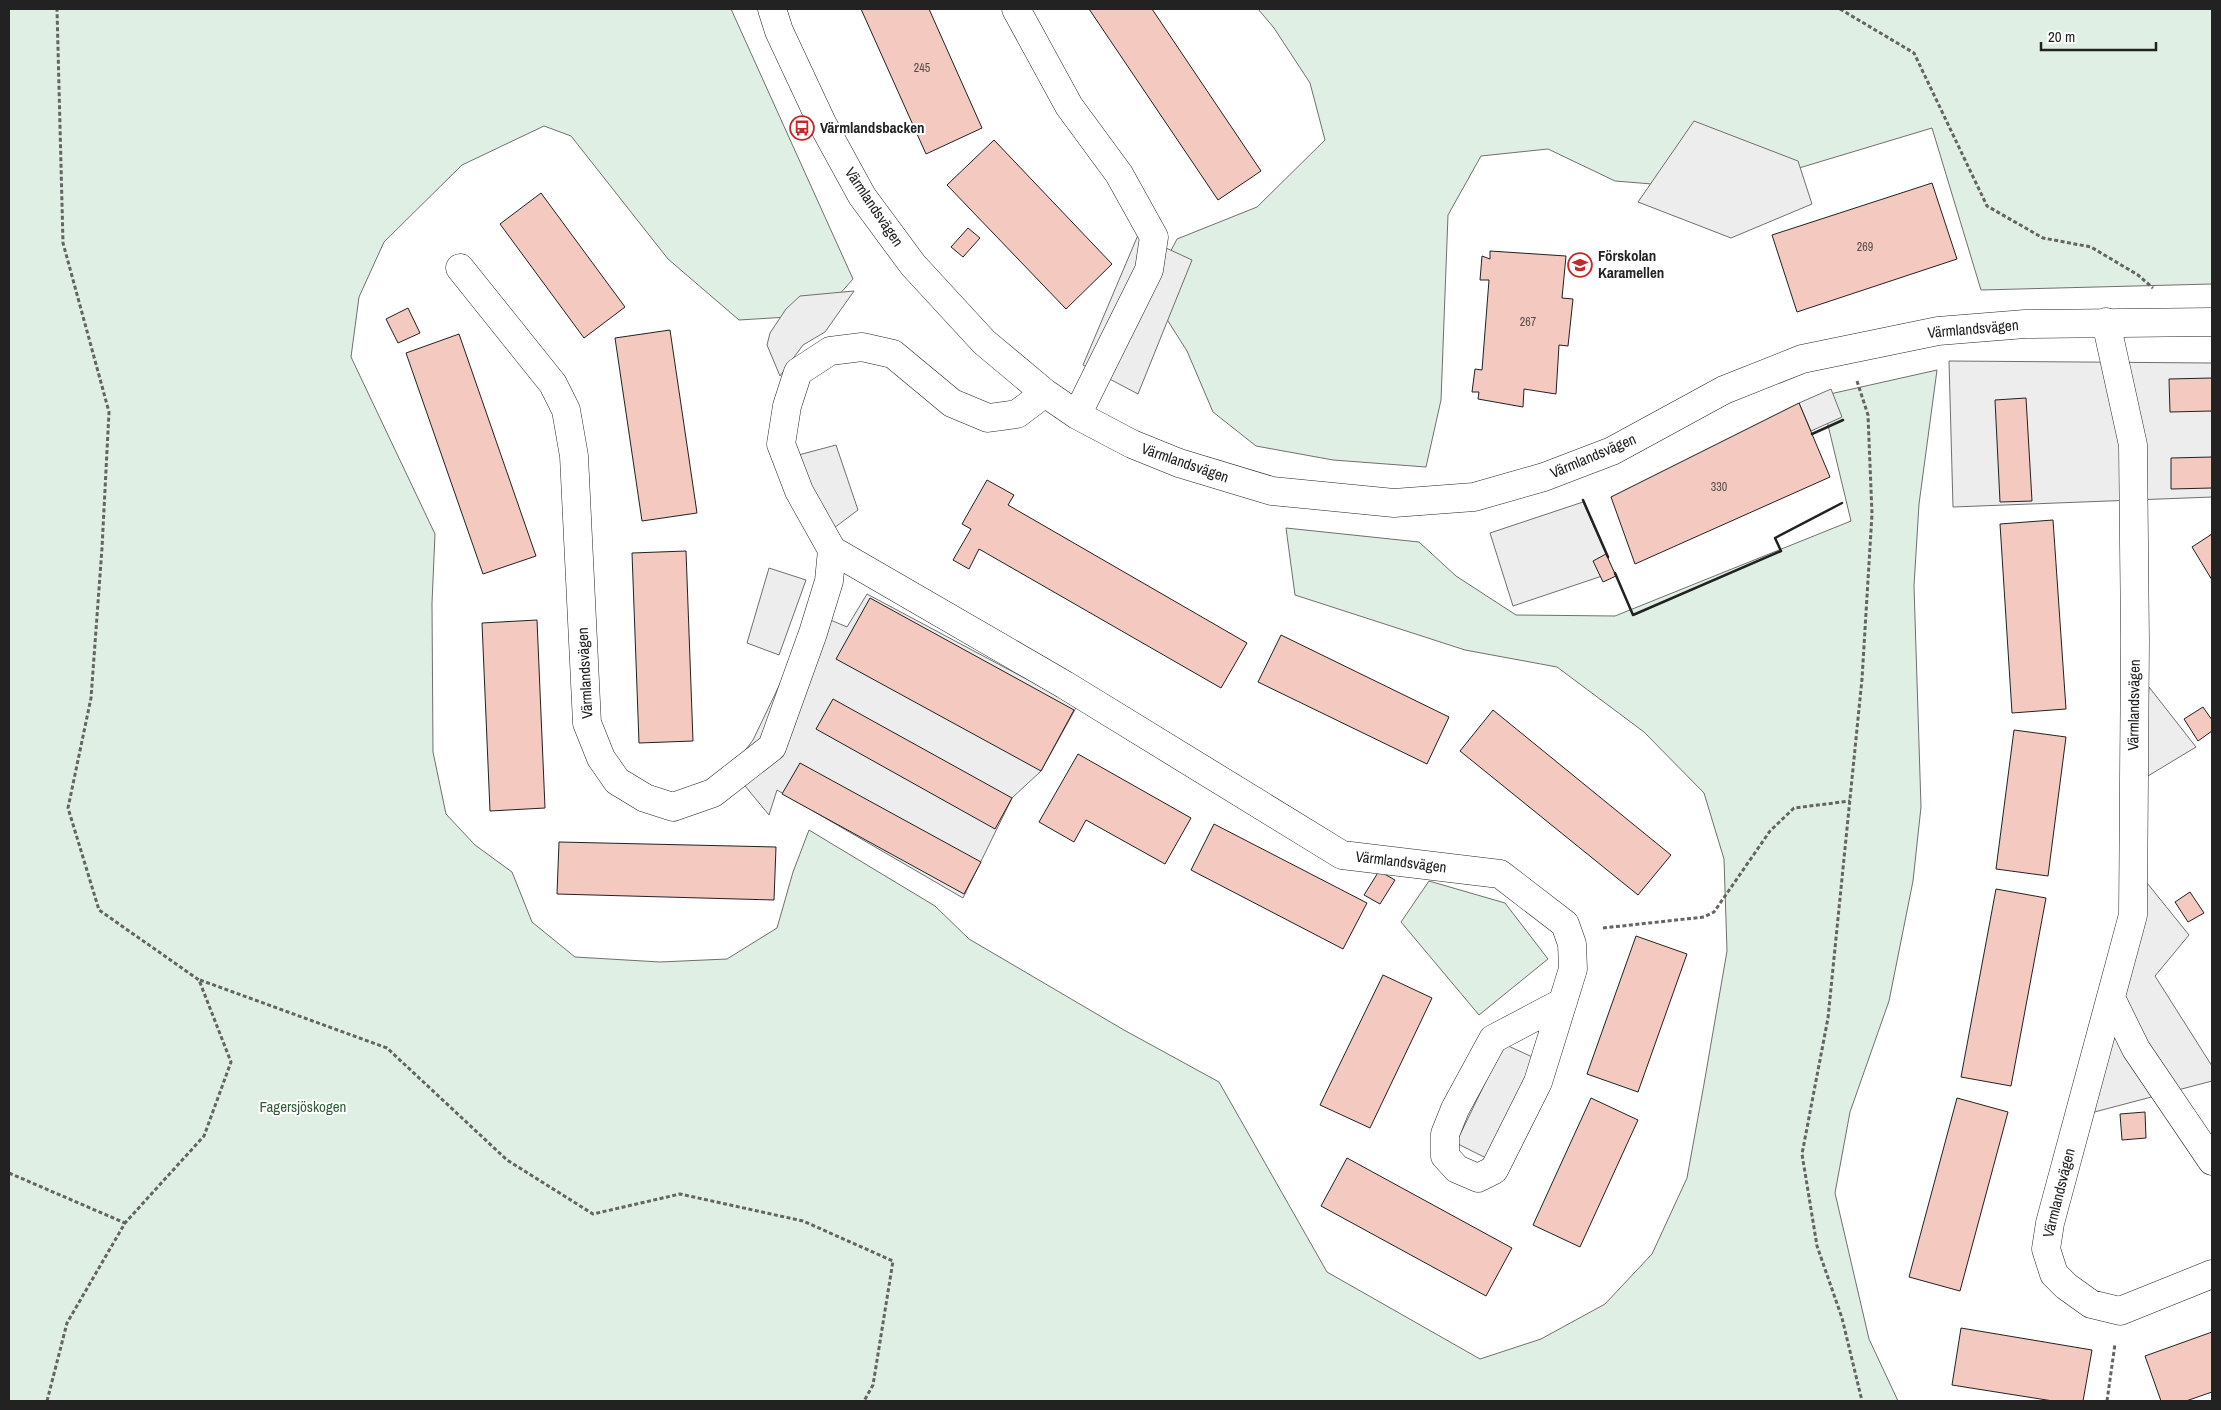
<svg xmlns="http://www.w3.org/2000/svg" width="2221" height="1410" font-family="'Archivo Narrow',sans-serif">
<rect width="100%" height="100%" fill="#fff"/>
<path fill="#e0efe3" stroke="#6f6f6f" d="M9,9H731L853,279L821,315L739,320L668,259L571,136L544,126L462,165L384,242L359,297L351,357L435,534L432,603L433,752L446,814L475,845L512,872L532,922L575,957L660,962L727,959L777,928L793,872L809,830L935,906L969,939L1124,1030L1219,1082L1327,1272L1480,1359L1541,1339L1605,1304L1652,1254L1687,1178L1704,1084L1727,951L1724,859L1704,793L1644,732L1557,667L1465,650L1295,595L1286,528L1419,542L1456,576L1516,615L1615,616L1851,521L1821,396L1937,370L1919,504L1914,586L1921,807L1913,881L1889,1001L1850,1112L1835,1193L1869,1339L1898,1401H9Z
M1258,9H2212V284L1981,290L1932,128L1726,190L1615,181L1548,149L1481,156L1448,215L1441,400L1426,467L1333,460L1256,446L1213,412L1187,351L1154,299L1164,264L1177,239L1257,207L1325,140L1310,83L1274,28Z
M1429,881L1505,903L1548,959L1479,1015L1401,922Z"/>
<path fill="#ededed" stroke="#6f6f6f" d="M1694,121L1798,161L1812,204L1731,238L1638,202Z
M1138,235L1192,260L1138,394L1083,365Z
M854,291L825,332L803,345L780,376L767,345L770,333L786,309L800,296Z
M1949,361L2212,363V497L1953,507Z
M1831,389L1842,417L1811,431L1799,403Z
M836,445L858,510L814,543L776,461Z
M1583,502L1614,572L1513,606L1490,533Z
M769,568L806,580L779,655L747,643Z
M867,594L1077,706L1041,771L1012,798L963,898L777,790L769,815L731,769L753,740L814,613L847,627Z
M2149,687L2196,747L2143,779Z
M2139,873L2189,935L2155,976L2212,1066V1081L2087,1114Z
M1504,1044L1539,1060L1490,1160L1456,1143Z"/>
<path fill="#f3c9c0" stroke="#222" d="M861,9H929L982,128L926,154Z
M1089,9H1152L1261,171L1218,200Z
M994,140L1112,264L1066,309L947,185Z
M1932,183L1957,259L1797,312L1772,235Z
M541,193L625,307L584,338L500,224Z
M968,228L980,238L963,257L951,247Z
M1490,251L1566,256L1562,298L1573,299L1568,346L1559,345L1556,394L1524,389L1523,407L1478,399L1479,392H1472L1475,369L1482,370L1489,280H1480L1482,256L1490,259Z
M408,308L420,333L398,343L386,319Z
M670,330L697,513L642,521L615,338Z
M459,334L536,556L483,574L406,353Z
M2212,378V411L2170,412L2169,379Z
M2026,398L2032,501L2000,502L1995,400Z
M1799,403L1830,477L1635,564L1611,497Z
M2212,457V488L2171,489V458Z
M987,480L1014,495L1008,505L1247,643L1221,688L979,549L969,569L953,560L971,529L962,524Z
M2053,520L2066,709L2012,713L2000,524Z
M2212,534V580L2192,547Z
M686,551L693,741L639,743L632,553Z
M1606,554L1616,576L1603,582L1593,561Z
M870,598L1074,710L1041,771L836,659Z
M537,620L545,808L490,811L482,623Z
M1281,635L1449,717L1427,764L1258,682Z
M833,699L1012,798L995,829L816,729Z
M2203,707L2212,720V731L2198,741L2184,719Z
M1493,710L1671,855L1638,895L1460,751Z
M2014,730L2066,737L2048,876L1996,869Z
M1078,754L1191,818L1165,864L1086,820L1074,842L1039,822Z
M800,763L981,862L964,894L782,794Z
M1214,824L1367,903L1343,949L1191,870Z
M559,842L776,847L774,900L557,894Z
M1379,871L1395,880L1380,904L1364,895Z
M1996,889L2046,898L2011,1086L1961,1077Z
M2190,892L2204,913L2188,922L2175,902Z
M1636,936L1687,954L1638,1092L1587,1074Z
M1383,975L1432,998L1370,1128L1320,1105Z
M1591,1098L1638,1120L1580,1247L1533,1225Z
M1957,1098L2008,1112L1960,1291L1909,1277Z
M2145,1112L2146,1138L2122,1140L2120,1114Z
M1347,1158L1512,1248L1486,1296L1321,1206Z
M1961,1328L2092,1350L2083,1401H2053L1952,1385Z
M2212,1332V1392L2186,1401H2161L2145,1356Z"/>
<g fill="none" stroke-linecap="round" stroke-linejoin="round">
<g stroke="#222" stroke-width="29">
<path id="minor" d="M772,9L779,31L822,123L862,196L913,265L984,342L1045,393L1077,415L1132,444L1179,463L1272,491L1394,503L1474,497L1544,477L1612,451L1724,390L1802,359L1938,331L2025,324L2212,322
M1016,9L1069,106L1119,174L1154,237L1149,270L1077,415
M460,268L553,384L566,410L574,456L587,723L601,758L617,781L645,798L673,807L713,793L772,747L813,633L829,581L832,550
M2106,322L2133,445L2135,641L2133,915L2050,1223L2046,1249L2054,1274L2066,1286L2091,1304L2120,1311L2212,1274
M1045,393L1017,414L988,418L952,403L893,354L862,347L830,351L798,372L787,406L781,444L799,491L832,550L1065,685L1342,855L1500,874L1565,924L1572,944L1573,969L1538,1082L1494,1170L1478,1178L1457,1169L1445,1156V1134L1455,1109L1493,1039L1563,1002
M2111,998L2136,1049L2212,1161"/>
</g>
<path stroke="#646464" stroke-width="3" stroke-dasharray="4 2.5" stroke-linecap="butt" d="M1840,9L1914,53L1987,206L2043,238L2091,247L2138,275L2153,288
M1857,381L1868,415L1872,514L1862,679L1828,1018L1802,1154L1817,1246L1842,1318L1862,1401
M1603,928L1704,917L1714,912L1770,831L1794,808L1850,801
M200,980L387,1048L507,1160L593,1214L680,1194L803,1221L893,1261L873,1385L864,1401
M9,1173L125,1223
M47,1401L67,1323L125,1223L204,1136L231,1062L199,980L99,910L68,808L91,698L102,548L109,412L63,243L57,9
M2107,1401L2115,1344"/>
<use href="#minor" stroke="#fff" stroke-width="28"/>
<path stroke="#222" stroke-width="2.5" d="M1812,434L1843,420
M1583,500L1608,557
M1615,573L1633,615L1781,551L1775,538L1842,503"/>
</g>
<defs>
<g id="bus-ring" transform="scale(1.25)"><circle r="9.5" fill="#fff" stroke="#c62828" stroke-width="1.5"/><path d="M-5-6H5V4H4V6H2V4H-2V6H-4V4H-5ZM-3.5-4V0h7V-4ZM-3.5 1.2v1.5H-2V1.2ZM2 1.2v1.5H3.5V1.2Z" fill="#c62828"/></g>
<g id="school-ring" transform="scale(1.25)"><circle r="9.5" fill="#fff" stroke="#c62828" stroke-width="1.5"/><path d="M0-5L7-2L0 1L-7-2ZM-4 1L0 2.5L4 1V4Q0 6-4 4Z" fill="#c62828"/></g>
</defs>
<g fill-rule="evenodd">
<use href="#bus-ring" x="802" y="128"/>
<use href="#school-ring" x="1580" y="265"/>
</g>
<g text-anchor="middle" stroke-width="4" stroke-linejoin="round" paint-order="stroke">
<g font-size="12" fill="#564c4a">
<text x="922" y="72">245</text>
<text x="1865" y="251">269</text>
<text x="1528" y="326">267</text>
<text x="1719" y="491">330</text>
</g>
<g font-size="15" font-weight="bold" fill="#222" stroke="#fff" text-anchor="start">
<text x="820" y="133">Värmlandsbacken</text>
<text x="1598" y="261">Förskolan<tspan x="1598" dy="17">Karamellen</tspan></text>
</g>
<g font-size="15" fill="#222" stroke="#fff">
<text transform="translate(874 207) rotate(56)" y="5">Värmlandsvägen</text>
<text transform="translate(1973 329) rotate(-5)" y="5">Värmlandsvägen</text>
<text transform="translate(1593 456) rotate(-23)" y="5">Värmlandsvägen</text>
<text transform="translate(1185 463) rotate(19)" y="5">Värmlandsvägen</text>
<text transform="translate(585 673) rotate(-93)" y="5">Värmlandsvägen</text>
<text transform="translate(2134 705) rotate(-89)" y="5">Värmlandsvägen</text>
<text transform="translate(1401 862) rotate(7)" y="5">Värmlandsvägen</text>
<text transform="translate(2059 1193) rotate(-76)" y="5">Värmlandsvägen</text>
</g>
<g font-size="15" fill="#2f5e38" stroke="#fff">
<text x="303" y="1112">Fagersjöskogen</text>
</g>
</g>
<rect width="2221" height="1410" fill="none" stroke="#222222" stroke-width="20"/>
<path d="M2041 42v8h115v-8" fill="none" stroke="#222222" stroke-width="2.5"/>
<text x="2048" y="42" font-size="15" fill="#222222" stroke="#ffffff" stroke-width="4" paint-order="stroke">20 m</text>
</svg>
